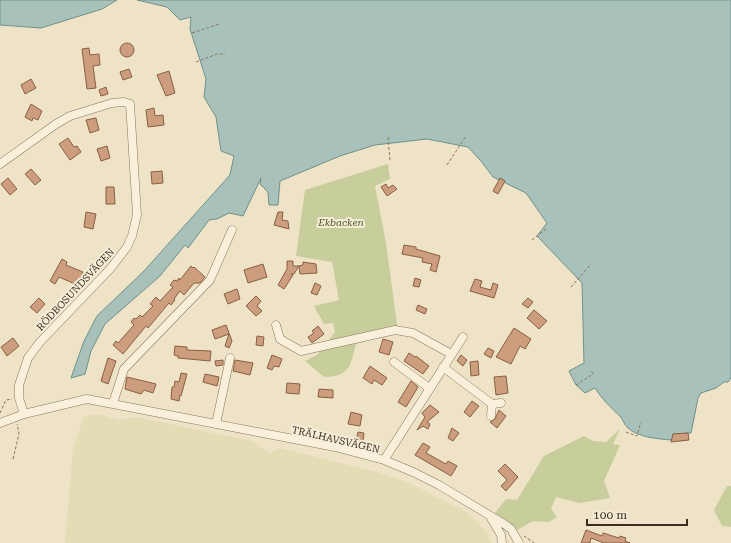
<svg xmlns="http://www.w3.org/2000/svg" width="731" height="543" font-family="'Roboto Serif',serif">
<rect width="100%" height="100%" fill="#efe3c7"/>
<path fill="#e4dcb4" d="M98,414L119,420L137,417L252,441L269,453L280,448L381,473L409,483L466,512L482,527L488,534L491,543H65L73,449L84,416Z"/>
<path fill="#c7cd9b" d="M388,164L390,179L375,186L386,243L398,331L356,344C350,367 350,376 324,377L305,361L317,355L335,332L333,323L324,324L314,306L339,300L332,262L296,256L305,190Z
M620,429L613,444L620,445L604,481L610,498L579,503L556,497L551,509L557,517L549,522L533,521L517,530L494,514L506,499L517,500L544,456L584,436L593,441L606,442Z
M727,486H731V527L722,526L714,510Z"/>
<path fill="#a8c2bb" stroke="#6f9188" d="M0,0H117L102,9L41,28L0,25Z
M137,0H731V378L728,382H724L716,388L701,393L698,398L691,433L673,434L672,440C658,439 636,437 627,427C624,424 623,420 620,416C610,407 602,399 595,388L585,393L576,385L569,371L584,363L582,283L537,236L547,223L526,193L493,177L481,161L468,147L427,139L375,145L340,156L280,181L278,205H269L268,192L260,184L261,178L243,216L229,213L217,219L209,220L188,248L185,245L160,276L105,324L91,351L85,374L71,378L84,341L97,316L144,271L230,175L234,156L221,151L216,117L204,97L206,79L190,29L191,17L180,20L167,7Z"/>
<path fill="#cc9e7d" stroke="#8a5e42" d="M120 50a7 7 0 1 1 14 0a7 7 0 1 1-14 0Z
M89,48L90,55L99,54L100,65L93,66L96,88L87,89L82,49Z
M129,69L132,77L123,80L120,72Z
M169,71L175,93L166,96L157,75Z
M31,79L36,88L25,94L21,85Z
M106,87L108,94L101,96L99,90Z
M31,104L42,111L38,120L33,118L32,121L25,117Z
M154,108L155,116L163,115L164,125L148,127L146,110Z
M96,118L99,130L90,133L86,120Z
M68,138L74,147L77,146L81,152L70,160L59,144Z
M107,146L110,158L101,161L97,149Z
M31,169L41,180L35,185L25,174Z
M162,171L163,183L152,184L151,172Z
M8,178L17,189L10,195L1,184Z
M500,178L505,181L498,194L493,191Z
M386,184L388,188L393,185L397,189L387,196L381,187Z
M106,187H114L115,204H106Z
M86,212L96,214L93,229L84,227Z
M278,212H283L282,220L288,221L289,229L274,225Z
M404,245L416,247V249L440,256L436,272L430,270L432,264L422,262L423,258L402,254Z
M62,259L67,262L66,265L83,272L80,280L77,279L75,284L59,277L55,284L50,281Z
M287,261H293V266H299L294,274H291L293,275L284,289L278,285L287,269Z
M303,262L316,264L317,273L300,274L299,266L303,265Z
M263,264L267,277L248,283L244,270Z
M191,266L193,268L194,267L205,277L200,283H194L184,295L180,291L174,299L175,300L171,305L169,303L148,328L146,326L123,354L113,345L116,341L118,343L134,325L131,322L134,318L136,319L140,315L142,317L153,306L150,304L156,297L160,301L173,287L170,285L174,280L177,281L179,278L180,280Z
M415,278L421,280L419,287L413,286Z
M475,279L482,281L480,287L491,290L493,283L498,285L494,298L470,291Z
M315,283L321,286L317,295L311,293Z
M237,289L240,299L228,304L224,294Z
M256,296L261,301L257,306L262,311L256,316L246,306Z
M39,298L45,304L37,313L30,307Z
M528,298L533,302L528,308L522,304Z
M418,305L427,309L425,314L416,310Z
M534,310L547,321L539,329L527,318Z
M226,325L232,341L229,348L225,346L229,334L215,339L212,330Z
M318,326L324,334L312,343L308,337L314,333L312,331Z
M514,328L531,339L525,349L520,346L511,364L496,357Z
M257,336L264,337L263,346L256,345Z
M13,338L19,346L7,356L1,347Z
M383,339L393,342L389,355L379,352Z
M175,346L187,347V350L211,351L210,361L178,358V356L174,355Z
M488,348L494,351L491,358L484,354Z
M409,353L415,357L416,356L429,366L423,374L404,361Z
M272,355L282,359L279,367L274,366L272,370L267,368Z
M461,355L467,360L463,366L457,361Z
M108,358L116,361L108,384L101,381Z
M223,360V365L216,366L215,361Z
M235,360L253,363L250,375L233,371Z
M478,361L479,375L471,376L470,362Z
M370,366L387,378L382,385L374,380L372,384L363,378Z
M181,373L187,374L181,396L180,395L179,401L171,399L172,387H174L175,381L179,382Z
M205,374L219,377L217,386L203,382Z
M506,376L508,393L496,395L494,377Z
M127,377L156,384L153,393L144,390L141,394L125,389Z
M411,381L418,387L406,407L398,402Z
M287,383L300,384L299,394L286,393Z
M319,389L333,390V398L318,397Z
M472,401L479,406L470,417L464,412Z
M430,405L439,412L427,422L430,424L428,429L423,426L417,430L425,417L422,413Z
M499,410L506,416L497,428L490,422L495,419Z
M351,412L362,415L360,426L348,424Z
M452,428L459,433L453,441L448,438Z
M358,432L364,433L363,441L356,440Z
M688,433L689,440L671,442L673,434Z
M423,443L430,447L426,453L446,464L448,461L457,466L451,476L415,455Z
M505,464L518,477L506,491L501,486L507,480L498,471Z
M586,530L602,536L603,533L619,538L620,536L626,538L625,541L630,543H604L591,538L590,543H581Z"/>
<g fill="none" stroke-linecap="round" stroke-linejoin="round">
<g stroke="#8a755c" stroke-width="9">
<path id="minor" d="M0,164L56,124L70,116L112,103L124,102L130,104L137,215L132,236L127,247L110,269L40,342L28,358L19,385V398L24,414
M276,325L280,339L301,351L395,330L413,333L451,354
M394,362L429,388
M443,367L492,404L501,403
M113,403L124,369L210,280L232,230
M491,416L492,404
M0,423L24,414L87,399L335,447L384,460L413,472L439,485L504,524L511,529L519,543
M216,424L230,358
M384,460L463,337
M491,518L501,535L502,543"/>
</g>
<path stroke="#8a755c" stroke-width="1" stroke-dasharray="3 2" stroke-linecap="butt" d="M192,33L219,24
M196,62L217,54H225
M388,137L390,161
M447,165L466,136
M532,240L546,229
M571,287L591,264
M576,385L593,374L590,370
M0,413L6,400L12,399
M626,432L637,436L641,422
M13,459L19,434L17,424
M524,536L534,543"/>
<use href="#minor" stroke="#f9f0db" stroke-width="8"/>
</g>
<g text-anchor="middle" stroke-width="4" stroke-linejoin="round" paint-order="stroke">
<g font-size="10" font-style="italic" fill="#4b5727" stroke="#f6edd7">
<text x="341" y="226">Ekbacken</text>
</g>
<g font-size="10" fill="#3b2d20" stroke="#f6edd7">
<text transform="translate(75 289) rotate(-47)" y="4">RÖDBOSUNDSVÄGEN</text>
<text transform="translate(336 439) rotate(13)" y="4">TRÄLHAVSVÄGEN</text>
</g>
</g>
<path d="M587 519v6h100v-6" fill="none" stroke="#3b2d20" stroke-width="2"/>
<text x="593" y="519" font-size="12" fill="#3b2d20" stroke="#f6edd7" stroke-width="3" paint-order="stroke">100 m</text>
</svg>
